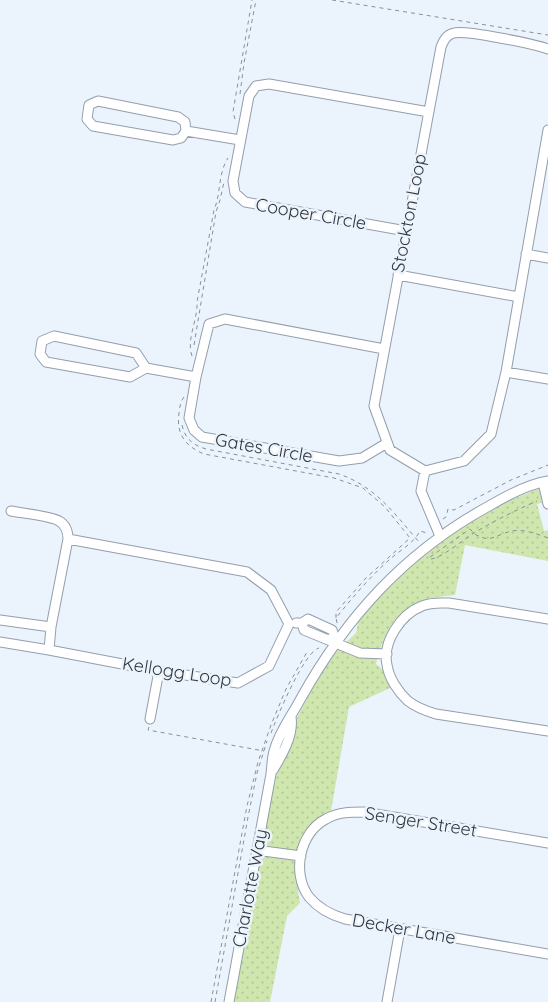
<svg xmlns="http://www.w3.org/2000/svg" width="548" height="1002" font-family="Quicksand,sans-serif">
<defs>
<pattern id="park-dots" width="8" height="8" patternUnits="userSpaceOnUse" patternTransform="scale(1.25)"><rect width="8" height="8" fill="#cfe6ae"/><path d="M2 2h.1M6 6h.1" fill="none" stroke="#b2c697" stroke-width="1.8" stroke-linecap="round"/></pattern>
</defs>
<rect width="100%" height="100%" fill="#ebf3fc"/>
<path fill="url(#park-dots)" d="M538,489L542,491L546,502L537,504L544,531L548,530V561L465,545L455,595C405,599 388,616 376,664L384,671L390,688L349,707L331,811C292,834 293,862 300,903L287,916L270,1002H233L264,827L277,774L298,716L327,661L356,633L359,618L407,568L448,536L506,502Z"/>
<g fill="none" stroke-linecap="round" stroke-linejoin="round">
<g stroke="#939fad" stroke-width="11">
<path id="minor" d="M548,49C534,44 466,30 454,33C446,35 444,40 441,47L374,406L390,450L425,471L464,461L491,434L506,372L548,130
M186,131L181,138L173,140L93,126L87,119L89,105L98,101L178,117L185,122L186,131L240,140
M406,231L245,202L235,193L233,181L249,96L256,86L269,84L429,112
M526,254L548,258
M398,275L519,297
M384,349L225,319L209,324L196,377L189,418L194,430L202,437L339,461L362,458L387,443
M146,368L130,377L46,362L40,354L42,341L54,336L136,353L146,368L196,377
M506,372L548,379
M425,471L421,491L440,536
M543,482L548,504
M11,511C21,513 51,516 59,521C66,525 68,531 68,539L51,627L49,650L159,671L238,683L269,666L289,624L271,590L247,572L68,539
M548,619L449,603C440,603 431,602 422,606C401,614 382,642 387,665C389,678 398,692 408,701C417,708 426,711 436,714L548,731
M0,620L51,627
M296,623H302L308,619L332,630L336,642
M302,623L304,630L360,653L387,654
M0,642L49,650
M150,719L159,671
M273,770C282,755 294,735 291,717
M548,843L364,812C351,812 338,812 326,819C300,832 291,873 309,897C319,909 331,915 345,919L548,954
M256,850L301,856
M229,1002L271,774C272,766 272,758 274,751C279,732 291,717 300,700C346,617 405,552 489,506C506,496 528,484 548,481
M387,1002L400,929"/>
</g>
<path stroke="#899097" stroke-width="1" stroke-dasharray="4 4" stroke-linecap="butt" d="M332,0L548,35
M240,94L244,63L256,0
M235,119L233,112L252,0
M194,345L216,212L220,200L224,182
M192,356C186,339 198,320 197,302L214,210C221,194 218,173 228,158
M184,397C180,402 180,407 179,413C176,434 185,446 204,454L334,478L363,488L385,507L410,538L366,578L336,612V618
M182,425C185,439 193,445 206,449L339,474C376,487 394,513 419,542
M443,519L446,517L448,509L454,510L511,480L548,465
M430,557L470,529L476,535L487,539C494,538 499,535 505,533C520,527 534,533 548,538
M431,559C442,558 464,539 474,533C494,521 516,510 537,501
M337,623L336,618C352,598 369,578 389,560C399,551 414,543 420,531L427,533L428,531
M149,727L148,730L264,751
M271,733C277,717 304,652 319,648
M211,1002L247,806L258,762L271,725L286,689L307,652
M215,1002L248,817L257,773L267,741"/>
<use href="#minor" stroke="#fff" stroke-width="9"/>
</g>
<g text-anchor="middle" stroke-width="5" stroke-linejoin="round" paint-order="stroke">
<g font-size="18" fill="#32373d" stroke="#ebf3fc">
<text transform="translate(409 213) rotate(-79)" y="6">Stockton Loop</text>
<text transform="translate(311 214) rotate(10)" y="6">Cooper Circle</text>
<text transform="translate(264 448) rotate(10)" y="6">Gates Circle</text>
<text transform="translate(177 672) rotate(9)" y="6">Kellogg Loop</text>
<text transform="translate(421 822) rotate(9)" y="6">Senger Street</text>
<text transform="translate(250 888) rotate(-79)" y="6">Charlotte Way</text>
<text transform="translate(404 929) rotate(10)" y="6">Decker Lane</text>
</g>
</g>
</svg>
